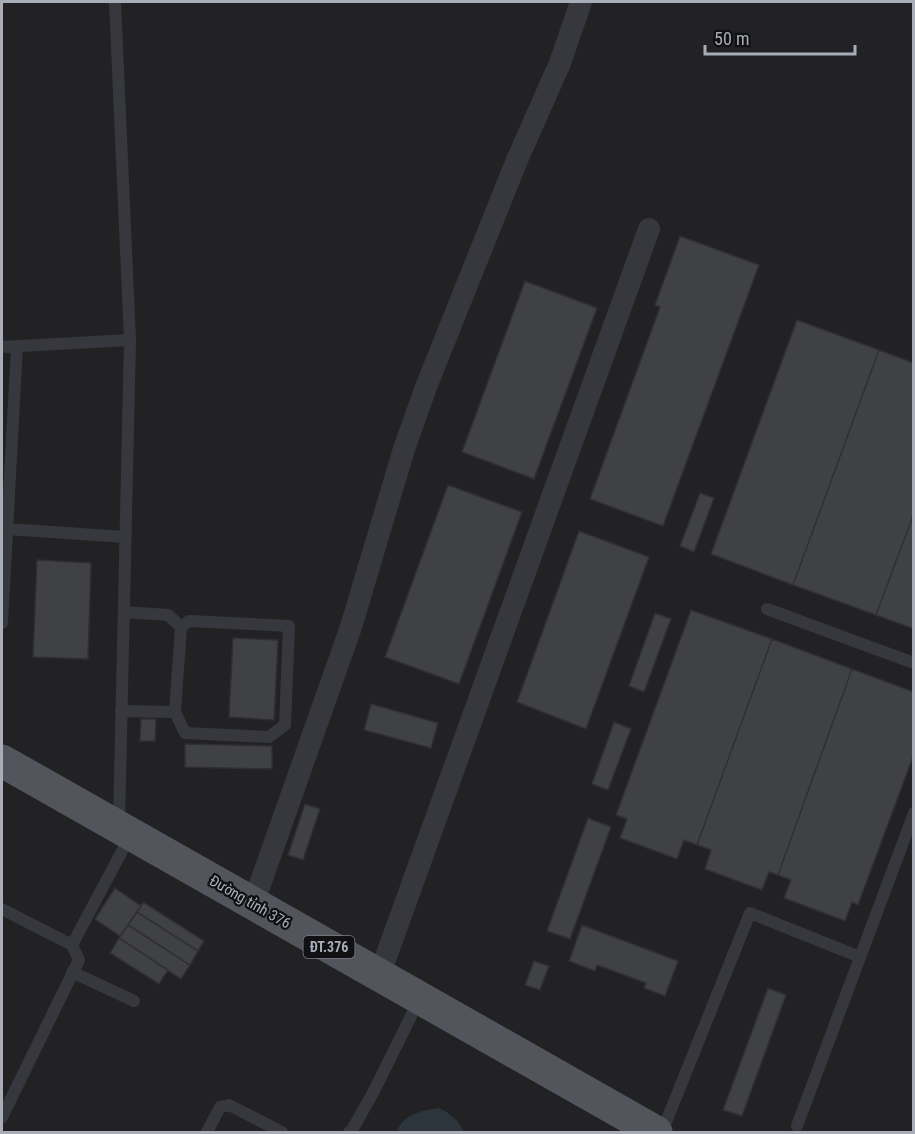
<svg xmlns="http://www.w3.org/2000/svg" width="915" height="1134" font-family="'Roboto Condensed',sans-serif">
<rect width="100%" height="100%" fill="#161618"/>
<path fill="#222225" d="M2,2H913V1132H2Z"/>
<path fill="#2c353c" d="M439,1108C450,1113 459,1121 464,1132H397C401,1115 423,1110 439,1108Z"/>
<path fill="#404145" stroke="#303034" stroke-width="1.5" d="M680,236L759,265L663,526L590,499L660,307L655,305Z
M525,281L597,308L534,479L462,452Z
M797,320L879,350L793,585L711,554Z
M879,350L914,363V513L876,615L793,585Z
M448,485L522,512L459,684L385,657Z
M700,493L714,498L694,552L680,546Z
M914,513V629L876,615Z
M579,531L649,557L586,729L517,702Z
M37,560L91,563L88,659L33,657Z
M691,610L772,639L697,845L684,840L677,859L620,838L627,819L616,815Z
M655,613L671,619L644,692L629,686Z
M233,638L278,640L274,720L229,717Z
M772,639L852,669L778,875L769,872L762,890L705,869L711,850L697,845Z
M852,669L914,692V754L858,905L852,902L845,921L784,898L791,880L778,875Z
M371,704L438,723L431,748L364,730Z
M141,719H156L155,741H140Z
M614,722L631,729L608,790L592,784Z
M185,744L272,746V769L185,767Z
M305,804L320,809L303,860L288,855Z
M588,818L611,827L570,939L547,931Z
M115,888L141,906L120,936L95,919Z
M143,902L204,941L198,951L137,912Z
M137,912L198,951L190,965L128,925Z
M128,925L190,965L181,979L119,938Z
M582,925L678,961L665,996L644,988L646,983L597,965L595,971L569,961Z
M119,938L168,970L159,984L110,953Z
M534,961L549,966L540,990L525,985Z
M768,988L786,995L742,1116L723,1110Z"/>
<g fill="none" stroke-linecap="round" stroke-linejoin="round">
<path stroke="#37383d" stroke-width="12" d="M115,2L130,340L119,823
M2,347L130,340
M7,529L125,537
M767,609L914,663
M124,612L168,615L181,627L175,712L185,733L269,737L285,725L289,626L189,621L181,627
M2,623L17,346
M121,711L175,712
M2,909L72,945L79,960L2,1117
M72,945L130,836
M72,972L134,1001
M797,1126L914,813
M207,1132L220,1107L229,1105L282,1132
M349,1132L352,1130L374,1091L419,1000
M662,1132L750,913L860,957"/>
<path stroke="#37383d" stroke-width="22" d="M253,904L351,627L404,449L426,387L517,160L560,63L581,2
M379,976L649,229"/>
<path stroke="#53555c" stroke-width="33" d="M2,761L656,1132"/>
</g>
<g text-anchor="middle" stroke-width="4.5" stroke-linejoin="round" paint-order="stroke">
<rect fill="#111113" stroke="#7b7e86" stroke-width="1.5" x="303.5" y="936" width="51" height="22" rx="4.5"/>
<g font-size="14" font-weight="bold" fill="#a8adb8">
<text x="329" y="952">ĐT.376</text>
</g>
<g font-size="15" fill="#a8adb8" stroke="#111113">
<text transform="translate(250 902) rotate(30)" y="5">Đường tỉnh 376</text>
</g>
</g>
<rect width="915" height="1134" fill="none" stroke="#a8adb8" stroke-width="6"/>
<path d="M705 45v9h150v-9" fill="none" stroke="#a8adb8" stroke-width="3"/>
<text x="714" y="45" font-size="18" fill="#a8adb8" stroke="#111113" stroke-width="4.5" paint-order="stroke">50 m</text>
</svg>
